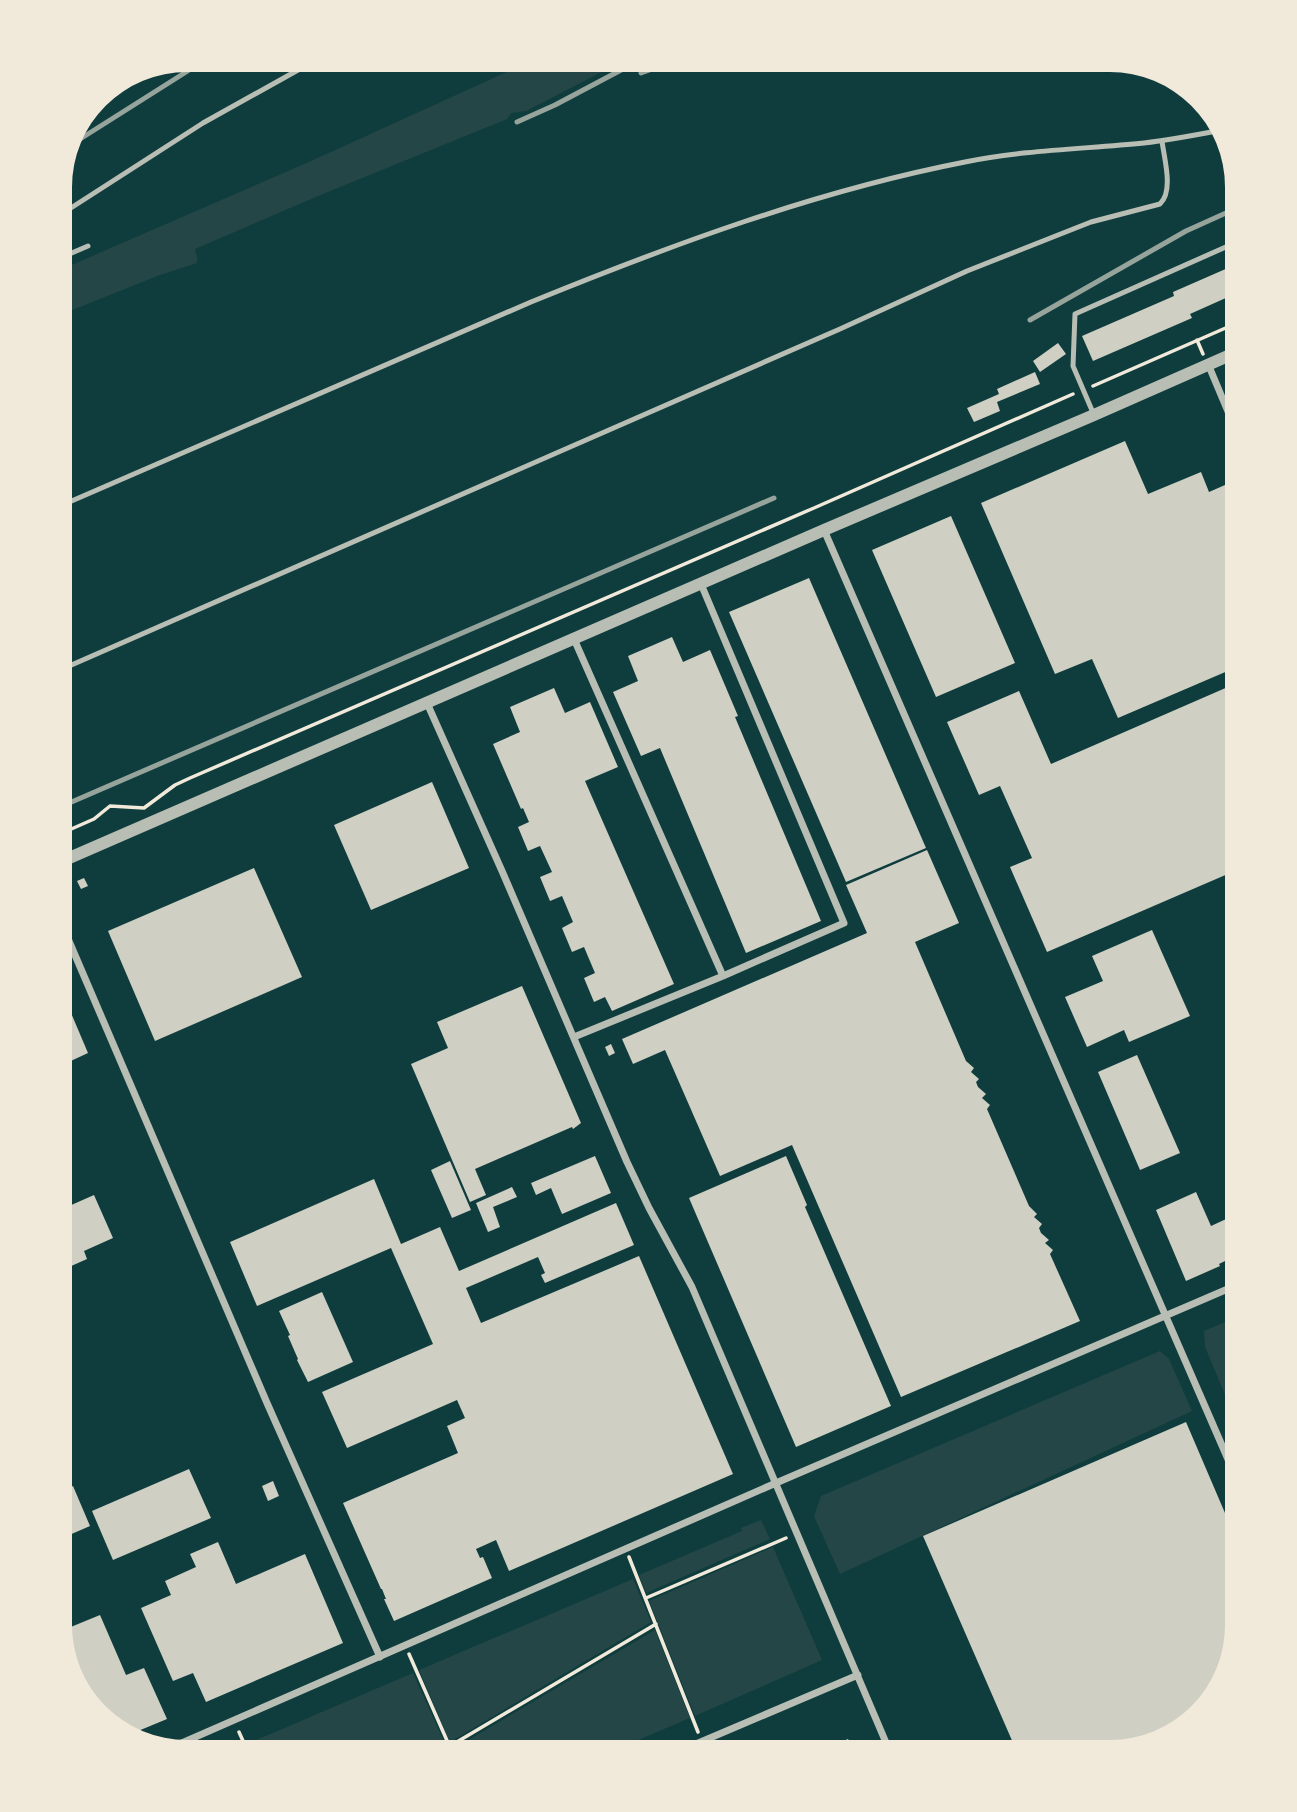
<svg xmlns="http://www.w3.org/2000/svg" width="1297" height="1812" font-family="Montserrat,sans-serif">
<rect width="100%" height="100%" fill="#0f3d3e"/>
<path fill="#244646" d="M533,60H625L526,111L511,113L507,119L318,196L195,249L198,260L196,261L197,263L160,275L60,315V270L311,161Z
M1237,1317V1392L1226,1397L1205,1347L1204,1331Z
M1160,1351L1169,1359L1192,1411L840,1574L814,1516L821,1496Z
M761,1520L770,1539L646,1593L639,1575L742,1531L741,1528Z
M773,1547L822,1660L695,1716L649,1601Z
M633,1579L651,1622L450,1742L419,1670Z
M655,1630L690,1718L610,1752H454L453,1749Z
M413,1673L445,1744L432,1752H251L247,1744Z"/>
<path fill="#cfcfc3" d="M1237,264V293L1190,314L1192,318L1093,361L1082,336L1174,296L1173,292Z
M1058,343L1066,354L1040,372L1033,361Z
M1035,372L1040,384L997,402L1000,411L974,422L967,408L999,394L997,389Z
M1125,441L1148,494L1201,472L1209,492L1225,485L1237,512V667L1118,718L1092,659L1055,674L981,503Z
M951,516L1015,663L936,697L872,550Z
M809,578L926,848L846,882L729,612Z
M672,637L683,662L710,650L738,716L735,717L821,921L746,953L660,748L641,756L613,692L638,681L628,656Z
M1237,683V747L1225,753L1233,771L1237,769V870L1047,952L1010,867L1032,858L1000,786L979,795L947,722L1019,691L1051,764Z
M554,688L565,713L590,702L618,767L585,781L674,984L612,1011L605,997L594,1002L584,978L595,973L584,947L572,952L562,928L573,922L562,896L550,901L540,877L552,872L540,846L528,851L518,827L529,822L523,808L521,809L493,744L520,732L510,707Z
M432,782L469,868L371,910L334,825Z
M927,850L959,923L915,942L966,1061L974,1068L971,1072L979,1079L976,1082L978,1087L986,1094L982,1098L990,1105L987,1109L1029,1206L1037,1214L1034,1217L1042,1224L1039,1228L1041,1233L1049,1240L1045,1243L1053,1250L1050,1254L1080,1321L901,1397L792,1145L720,1176L665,1050L633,1064L622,1039L867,933L846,885Z
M254,868L302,977L155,1041L108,931Z
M84,878L88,886L81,889L77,881Z
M1152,930L1190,1016L1129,1042L1124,1030L1087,1047L1065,997L1103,981L1092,956Z
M522,986L581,1123L573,1129L572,1127L475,1169L486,1195L470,1202L411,1064L448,1048L437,1022Z
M60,987L88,1053L60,1066Z
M611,1044L615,1053L609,1056L605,1047Z
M1137,1055L1180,1153L1140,1170L1098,1072Z
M595,1156L611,1193L562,1214L551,1188L536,1195L531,1183Z
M786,1156L807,1205L805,1207L891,1406L796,1447L689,1198Z
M450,1161L471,1210L452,1218L431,1170Z
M374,1179L401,1244L440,1227L459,1271L616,1203L634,1245L545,1283L541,1275L545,1273L538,1257L466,1288L481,1323L639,1256L733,1474L509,1571L496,1540L476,1549L480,1558L483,1557L492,1578L394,1621L384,1599H386L382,1589H381L343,1503L458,1453L447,1426L465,1418L457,1400L347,1448L322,1392L433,1344L391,1248L257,1306L230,1242Z
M512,1187L517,1197L493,1207L500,1227L488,1232L476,1203Z
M1196,1192L1211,1226L1237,1214V1255L1219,1264L1220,1266L1186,1281L1156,1210Z
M94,1195L113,1238L84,1251L87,1259L60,1271V1210Z
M322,1292L353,1362L308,1382L297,1360L298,1359L288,1336L290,1335L279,1311Z
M1186,1422L1237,1541V1625L1220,1689L1181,1728L1149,1742L1110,1752H1017L923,1536Z
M189,1469L211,1518L113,1560L92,1511Z
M273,1481L279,1496L268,1501L262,1486Z
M73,1486L90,1526L60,1539V1492Z
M218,1542L236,1584L305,1554L343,1643L206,1702L193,1673L173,1681L141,1608L171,1595L165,1581L196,1567L190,1554Z
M100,1615L126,1675L144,1668L167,1719L126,1736L123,1735L77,1689L61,1631Z
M848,1739L854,1752H816Z"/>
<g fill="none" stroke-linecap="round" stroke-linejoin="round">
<path stroke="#f1e9da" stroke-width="3.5" d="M1197,340L1203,354
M1093,386L1237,323
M60,834L94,819L110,806L144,808L175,785L190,778L814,508L1073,394
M629,1557L698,1732
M646,1598L786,1538
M409,1654L452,1752
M239,1732L248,1752
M440,1752L656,1624"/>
<path stroke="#b8beb3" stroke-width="5" d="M60,215L203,123L316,60
M60,258L88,246
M1094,415L1073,366L1075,314L1237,242
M60,506L531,302C671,245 816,191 965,162C1024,150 1084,149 1144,143C1170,140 1196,135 1222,130
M60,670L840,329L967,271L1053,237L1091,222L1160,204C1174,191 1164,158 1162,141"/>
<path stroke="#b8beb3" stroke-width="7" d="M1208,364L1237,433
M824,530L1237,1480
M574,639L723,976
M427,703L502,871L627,1162L649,1208L692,1287L890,1752
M60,920L267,1403L380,1657
M574,1037L723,976L844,923L701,584
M168,1749L776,1483L1237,1285
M677,1752L858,1675"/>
<path stroke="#b8beb3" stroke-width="12" d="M60,862L824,530L1094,415L1237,352"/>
<path stroke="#97a49c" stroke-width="5" d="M641,73L677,60
M517,122L555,105L640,60
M69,146L205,60
M1030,320L1186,231L1237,208
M60,807L774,498"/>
</g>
<path d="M0 0H1297V1812H0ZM187 72H1110A115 115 0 0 1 1225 187V1625A115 115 0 0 1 1110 1740H187A115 115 0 0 1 72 1625V187A115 115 0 0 1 187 72Z" fill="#f1e9da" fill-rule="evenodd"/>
</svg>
